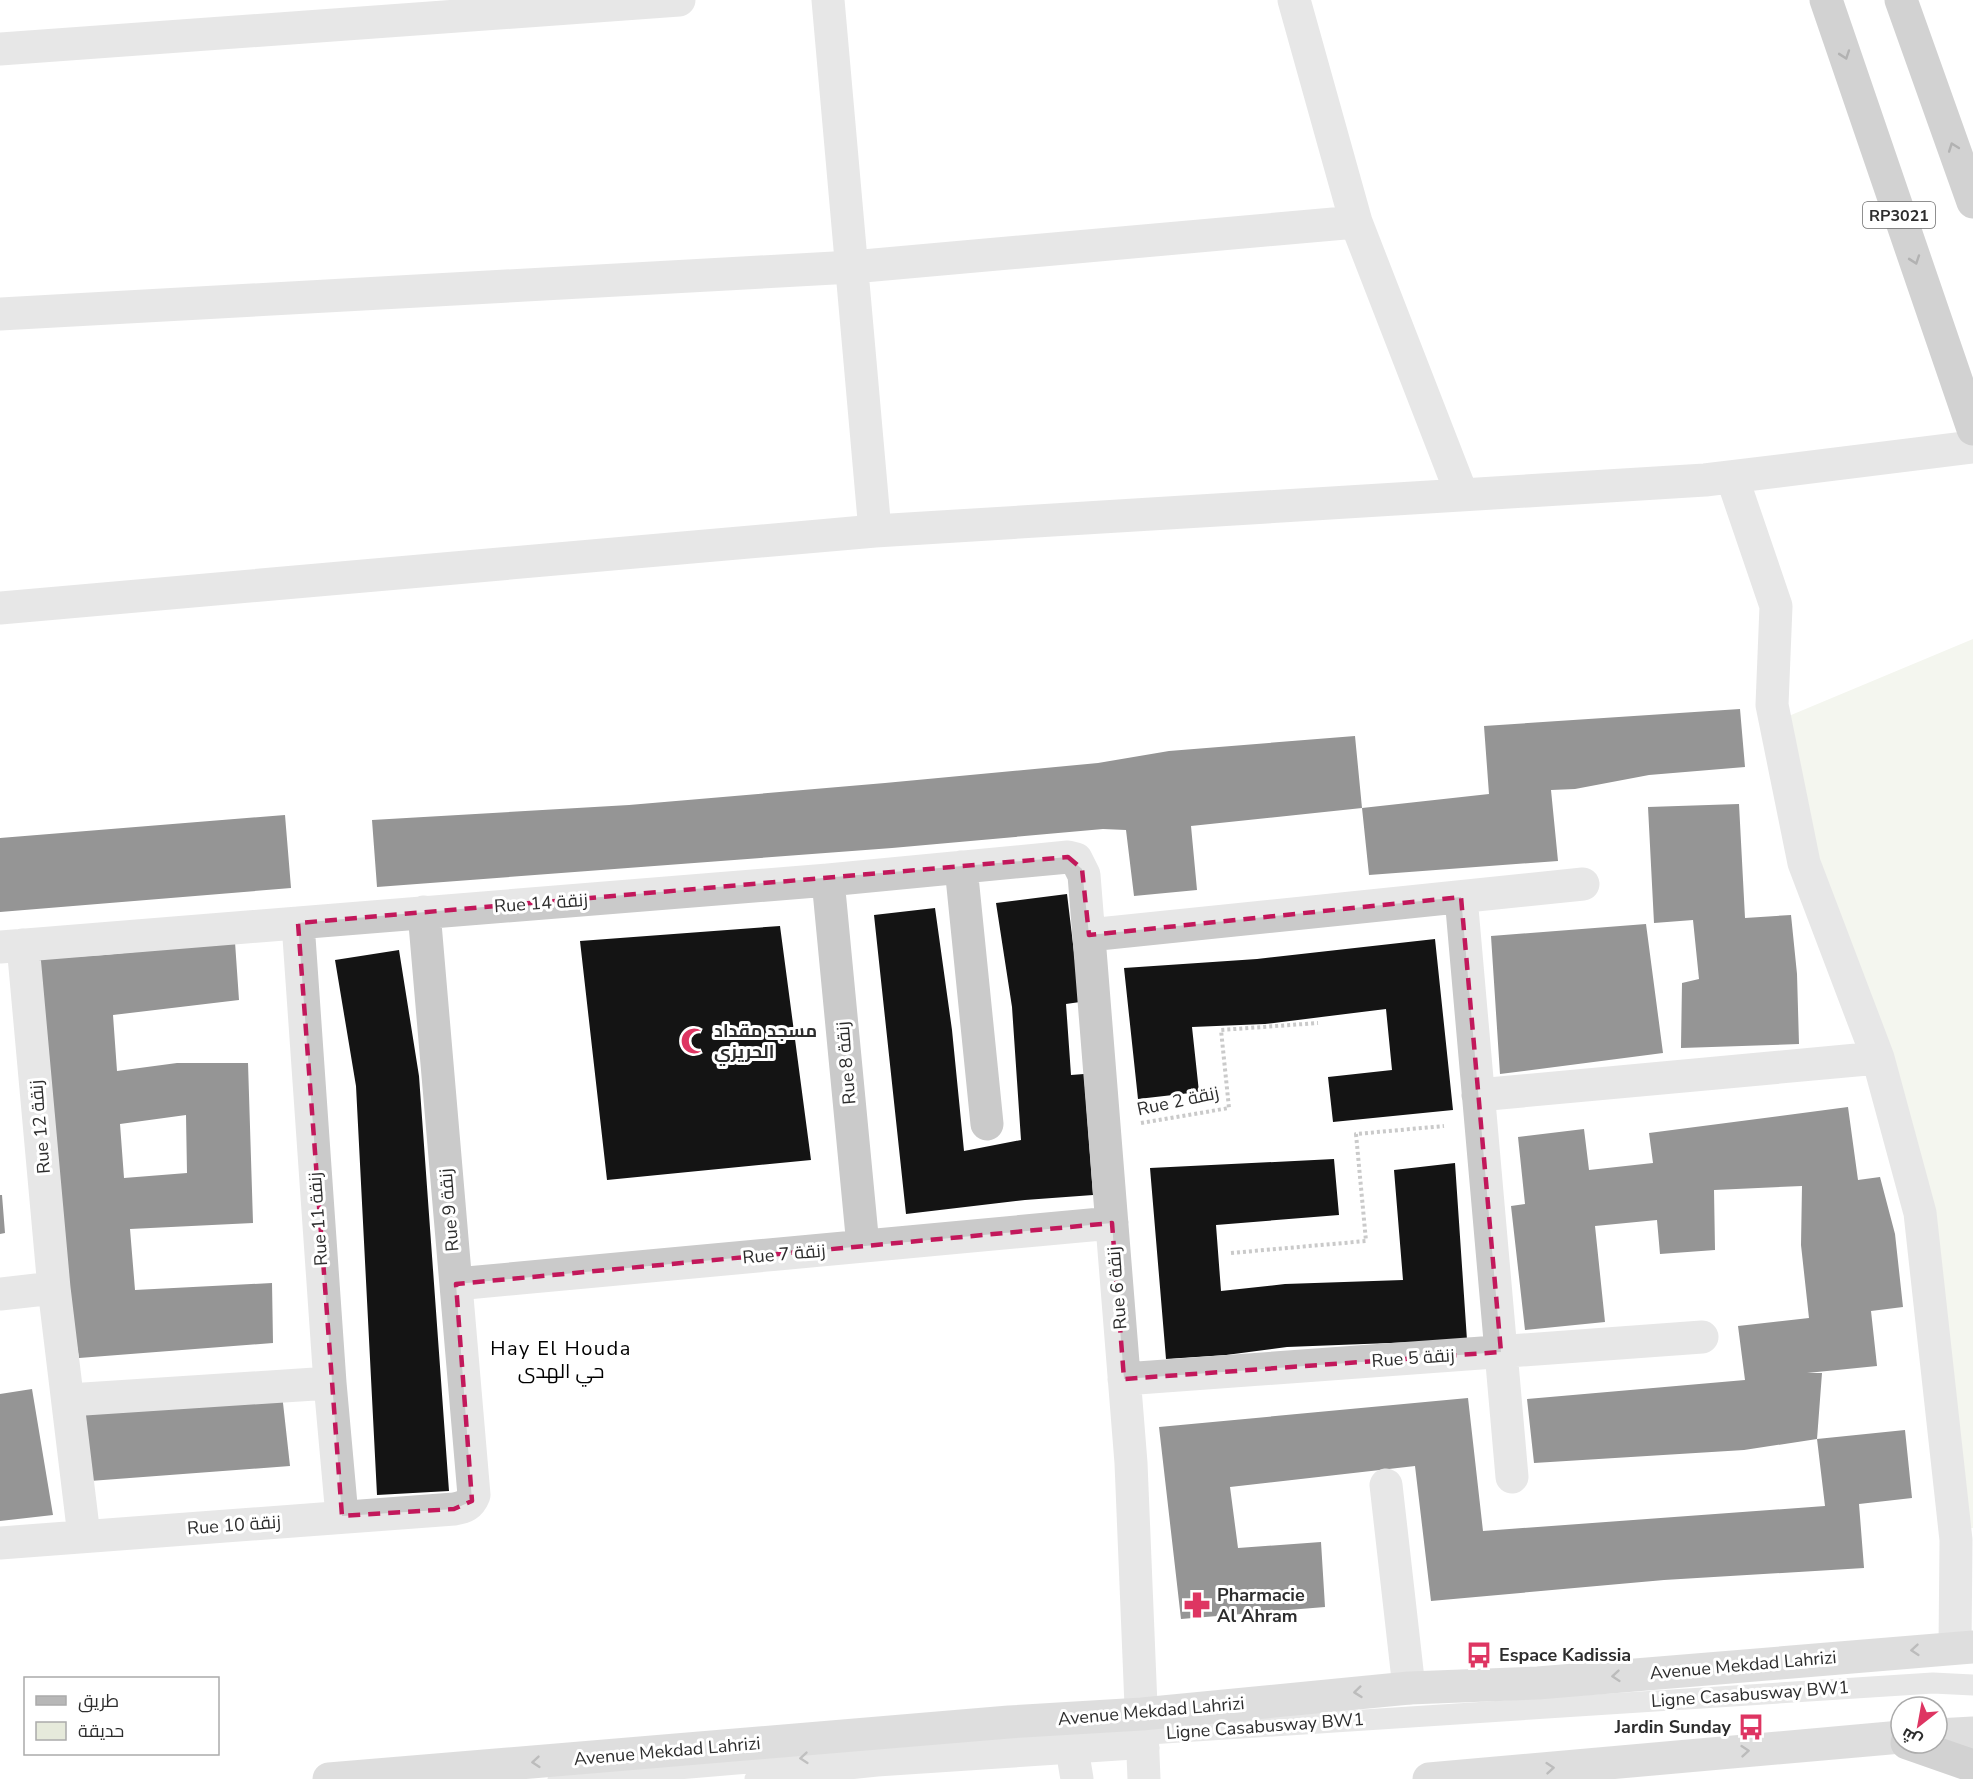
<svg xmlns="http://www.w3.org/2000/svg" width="1973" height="1779" font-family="'Nunito Sans',Cairo,sans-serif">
<rect width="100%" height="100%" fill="#fff"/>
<path fill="#e6eadb" d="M1973,639V1528H1968L1923,1207L1765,726Z"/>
<path fill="#141414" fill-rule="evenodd" d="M1740,709L1745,767L1649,775L1575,789L1551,790L1558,861L1369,875L1362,808L1489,794L1484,726Z
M1355,736L1362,808L1191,826L1197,890L1134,896L1126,830L1103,829L892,848L377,887L372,820L629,805L885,783L1098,763L1169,751Z
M1739,804L1745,918L1791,915L1797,974L1799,1044L1681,1048L1682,983L1699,979L1693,920L1654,923L1648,807Z
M285,815L291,888L0,912V838Z
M1067,894L1080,1002L1066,1004L1071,1075L1084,1074L1093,1195L1025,1200L906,1214L874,915L935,908L952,1030L964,1151L1021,1140L1012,1007L996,903Z
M1646,924L1663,1053L1500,1074L1491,936Z
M780,926L811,1160L607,1180L580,941Z
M1435,939L1453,1110L1333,1122L1328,1077L1392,1070L1386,1009L1265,1024L1192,1027L1199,1092L1138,1099L1124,968L1257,959Z
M235,942L239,1000L113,1015L117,1071L177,1063H248L253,1223L130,1229L135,1290L272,1283L273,1343L79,1358L68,1294L39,959L104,955ZM186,1115L187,1173L124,1178L120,1124Z
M399,950L419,1076L449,1491L377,1495L356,1086L335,960Z
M1848,1107L1858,1180L1880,1177L1895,1234L1903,1307L1871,1311L1877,1366L1807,1373H1822L1817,1439L1744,1450L1534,1463L1527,1399L1745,1380L1738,1326L1809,1318L1801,1245L1802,1186L1714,1190L1715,1250L1660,1254L1657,1220L1595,1226L1605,1322L1525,1330L1511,1206L1525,1204L1518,1137L1584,1129L1589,1170L1653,1163L1649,1133Z
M1334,1159L1339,1215L1216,1225L1221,1291L1285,1284L1403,1280L1394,1170L1455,1163L1467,1340L1287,1347L1226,1355L1166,1359L1150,1168Z
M0,1195H2L5,1233L0,1234Z
M32,1389L53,1515L0,1521V1394Z
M282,1394L290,1466L90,1481L85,1405Z
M1468,1398L1483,1531L1825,1506L1817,1439L1905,1430L1912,1498L1859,1504L1864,1568L1664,1580L1431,1601L1415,1466L1230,1487L1238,1548L1321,1542L1325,1607L1181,1619L1159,1427Z"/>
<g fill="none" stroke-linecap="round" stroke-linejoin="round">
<path stroke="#cacaca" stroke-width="4" stroke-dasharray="3 3" stroke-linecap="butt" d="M1141,1123L1229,1108L1221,1030L1318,1023
M1231,1253L1366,1241L1356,1134L1444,1126"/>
<path stroke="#cacaca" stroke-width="21" d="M558,1779L918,1749L1933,1683L1973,1685
M755,1779L877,1766L1149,1748"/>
<path stroke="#cacaca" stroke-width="33" d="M828,0L875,531
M1294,0L1356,222L1462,495
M0,49L679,0
M0,314L852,267L1356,222
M1732,477L1776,606L1772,705L1804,863L1878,1058
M0,608L875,531L1705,480L1973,447
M961,867L987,1124
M828,880L863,1246
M1461,897L1512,1477
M298,923L330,1383L342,1516
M1089,935L1583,884
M0,947L828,880L1068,857L1076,859L1084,875L1131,1463L1144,1779
M1478,1095L1878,1058L1920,1213L1956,1540L1955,1647
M456,1284L1112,1223
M54,1288L84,1536
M0,1294L54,1288L23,945
M1124,1379L1702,1337
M69,1400L330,1383
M1386,1485L1409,1688
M0,1543L454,1509C465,1507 470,1505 474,1495L424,912
M1067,1719L1077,1779"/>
<path stroke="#b7b7b7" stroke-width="33" d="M1937,1735L1973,1733
M329,1779L1009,1722L1142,1714L1409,1688L1538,1683L1973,1647
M1429,1779L1901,1737"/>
<path stroke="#9c9c9c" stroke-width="33" d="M1826,0L1973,429
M1901,0L1973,202
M1907,1743L1973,1766"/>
</g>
<defs><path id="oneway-chevron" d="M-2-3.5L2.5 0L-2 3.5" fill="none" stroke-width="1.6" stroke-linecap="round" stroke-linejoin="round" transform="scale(1.5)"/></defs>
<g stroke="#545454">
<use href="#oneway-chevron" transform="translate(1845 55) rotate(71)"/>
<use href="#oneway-chevron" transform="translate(1953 147) rotate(-110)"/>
<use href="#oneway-chevron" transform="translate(1915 260) rotate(71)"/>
</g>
<g stroke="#6b6b6b">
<use href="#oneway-chevron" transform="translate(1915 1650) rotate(175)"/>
<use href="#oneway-chevron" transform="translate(1616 1676) rotate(175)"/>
<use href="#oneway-chevron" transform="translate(1358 1692) rotate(174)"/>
<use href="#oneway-chevron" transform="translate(1745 1751) rotate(-5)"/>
<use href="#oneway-chevron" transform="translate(536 1762) rotate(175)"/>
<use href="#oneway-chevron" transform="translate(1550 1768) rotate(-5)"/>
</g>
<use stroke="#747474" href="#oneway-chevron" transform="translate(804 1758) rotate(175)"/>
<path d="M0 0H1973V1779H0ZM1068,857L1082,869L1089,935L1461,897L1501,1352L1124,1379L1112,1223L456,1284L472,1501L454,1509L342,1516L298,923Z" fill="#fff" fill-opacity=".55" fill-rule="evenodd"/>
<path fill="none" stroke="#c2185b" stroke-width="4.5" stroke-dasharray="12 8" stroke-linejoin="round" d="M1068,857L1082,869L1089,935L1461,897L1501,1352L1124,1379L1112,1223L456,1284L472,1501L454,1509L342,1516L298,923Z"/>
<defs>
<g id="mosque-bare" transform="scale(2.07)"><path d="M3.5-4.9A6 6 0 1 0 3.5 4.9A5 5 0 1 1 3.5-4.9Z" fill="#de3562" stroke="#fff" stroke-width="2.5" paint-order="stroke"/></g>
<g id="pharmacy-bare" transform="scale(2.07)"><path d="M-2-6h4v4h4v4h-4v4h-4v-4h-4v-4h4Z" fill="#de3562" stroke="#fff" stroke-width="2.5" paint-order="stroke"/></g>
<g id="bus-bare" transform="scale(2.07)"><path d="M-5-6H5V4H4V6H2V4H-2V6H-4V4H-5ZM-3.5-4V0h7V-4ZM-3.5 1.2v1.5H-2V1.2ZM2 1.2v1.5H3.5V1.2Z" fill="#de3562" stroke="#fff" stroke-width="2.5" paint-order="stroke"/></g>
</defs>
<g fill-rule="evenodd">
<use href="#mosque-bare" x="694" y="1041"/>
<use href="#pharmacy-bare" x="1197" y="1605"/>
<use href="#bus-bare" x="1479" y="1655"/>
<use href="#bus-bare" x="1751" y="1727"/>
</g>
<g text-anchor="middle" stroke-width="6" stroke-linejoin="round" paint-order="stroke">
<rect fill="#fff" stroke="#6c6c6c" stroke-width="1.5" x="1863" y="202" width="72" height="26" rx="4.5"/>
<g font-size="16" font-weight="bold" fill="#2d2d2d">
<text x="1899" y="221">RP3021</text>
</g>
<g font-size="18" fill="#2d2d2d" stroke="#fff">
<text transform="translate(541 903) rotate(-4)" y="6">Rue 14 زنقة</text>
<text transform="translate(846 1063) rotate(-95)" y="6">Rue 8 زنقة</text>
<text transform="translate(1178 1101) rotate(-12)" y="6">Rue 2 زنقة</text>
<text transform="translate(40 1127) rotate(-95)" y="6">Rue 12 زنقة</text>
<text transform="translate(449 1210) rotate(-95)" y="6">Rue 9 زنقة</text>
<text transform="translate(318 1219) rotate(-94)" y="6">Rue 11 زنقة</text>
<text transform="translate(784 1254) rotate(-5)" y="6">Rue 7 زنقة</text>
<text transform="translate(1117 1288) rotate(-95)" y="6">Rue 6 زنقة</text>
<text transform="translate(1413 1358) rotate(-4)" y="6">Rue 5 زنقة</text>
<text transform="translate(234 1525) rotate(-4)" y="6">Rue 10 زنقة</text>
<text transform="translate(1743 1665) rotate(-5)" y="6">Avenue Mekdad Lahrizi</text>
<text transform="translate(1750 1694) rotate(-4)" y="6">Ligne Casabusway BW1</text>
<text transform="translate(1151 1711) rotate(-5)" y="6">Avenue Mekdad Lahrizi</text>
<text transform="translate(1265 1726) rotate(-4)" y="6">Ligne Casabusway BW1</text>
<text transform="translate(667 1751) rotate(-5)" y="6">Avenue Mekdad Lahrizi</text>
</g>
<g font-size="18" font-weight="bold" fill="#2d2d2d" stroke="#fff" text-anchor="start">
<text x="714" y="1037">مسجد مقداد<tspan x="714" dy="21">الحريزي</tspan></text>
<text x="1217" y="1601">Pharmacie<tspan x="1217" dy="21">Al Ahram</tspan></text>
<text x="1499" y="1661">Espace Kadissia</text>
<text x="1731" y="1733" text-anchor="end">Jardin Sunday</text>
</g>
<g font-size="20" letter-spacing="1.5" fill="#000" stroke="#fff">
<text x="561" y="1355">Hay El Houda<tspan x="561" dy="23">حي الهدى</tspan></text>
</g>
</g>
<rect x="24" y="1677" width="195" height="78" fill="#ffffff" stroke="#ababab" stroke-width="1.5"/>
<rect x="36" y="1696" width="30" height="9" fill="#b7b7b7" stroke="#ababab" stroke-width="1.5"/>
<text x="78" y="1707" font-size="18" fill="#2d2d2d">طريق</text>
<rect x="36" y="1722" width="30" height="18" fill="#e6eadb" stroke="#ababab" stroke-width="1.5"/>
<text x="78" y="1737" font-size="18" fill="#2d2d2d">حديقة</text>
<g transform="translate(1919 1725) rotate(211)"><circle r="28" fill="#ffffff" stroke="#ababab" stroke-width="1.5"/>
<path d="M0-4.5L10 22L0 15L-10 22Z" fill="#de3562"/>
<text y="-9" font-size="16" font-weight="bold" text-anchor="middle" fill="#2d2d2d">ش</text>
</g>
</svg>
